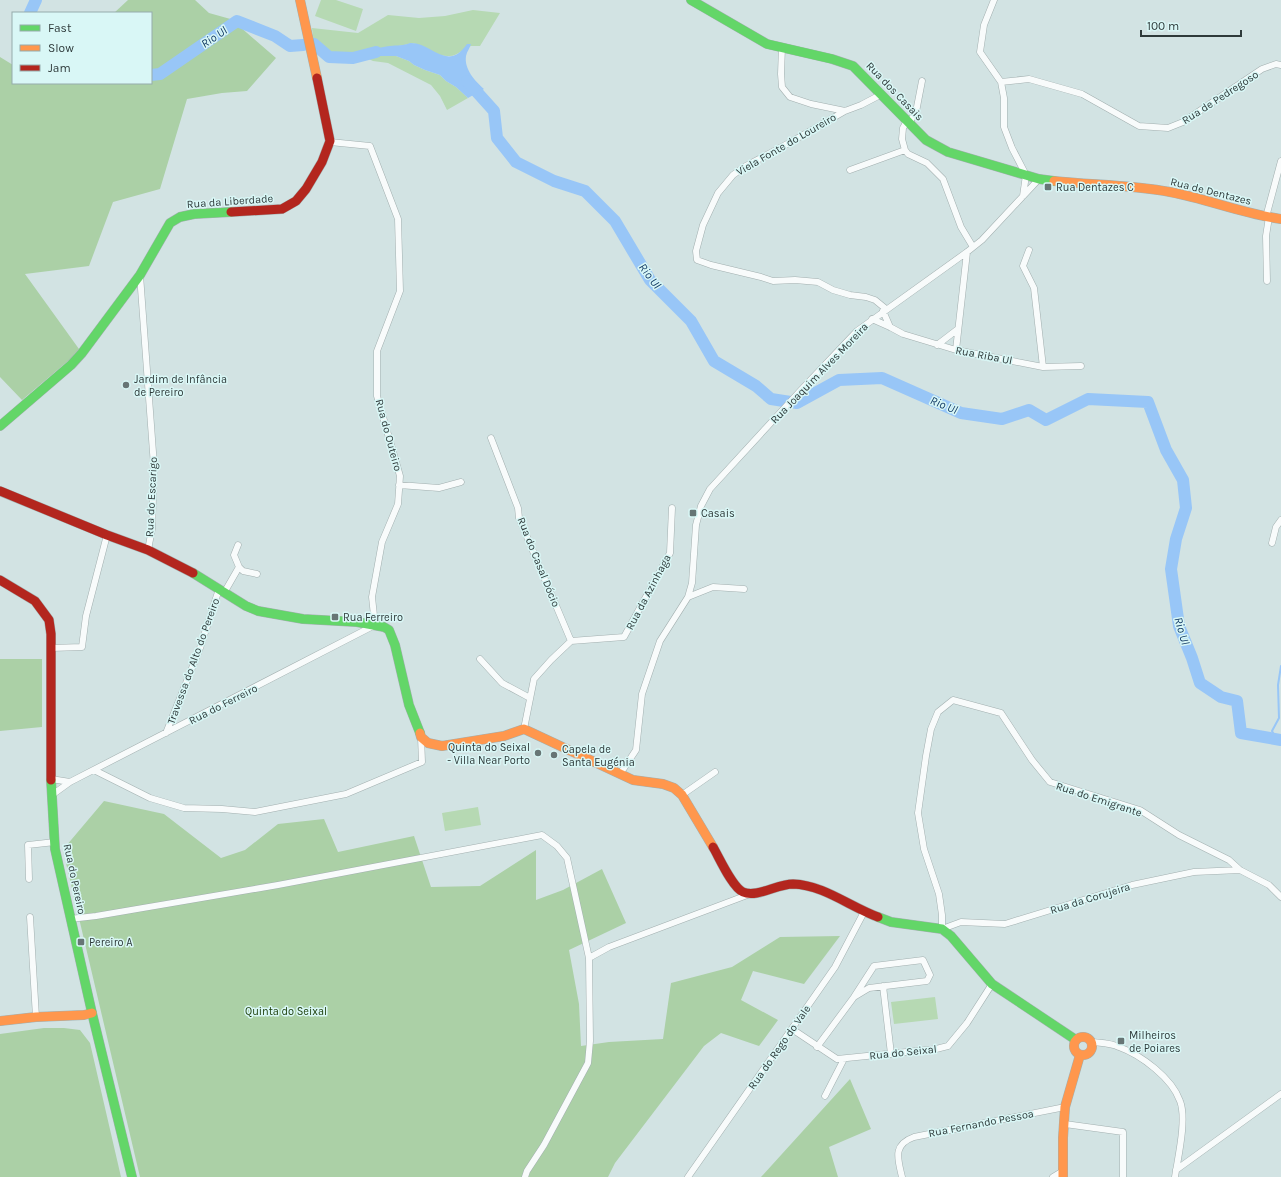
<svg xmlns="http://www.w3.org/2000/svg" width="1281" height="1177" font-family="Karla,sans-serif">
<rect width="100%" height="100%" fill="#d2e3e3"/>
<path fill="#b6d9b3" d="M321,0H336L363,9L356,31L315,16Z
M473,10L500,13L480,46C477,46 473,46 471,46C463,48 457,57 448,56C437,56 426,48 416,44C411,42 409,44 404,45C388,48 377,46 362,56H396L409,61L414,65L425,70L440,75L446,81L456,87L468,98L447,110L440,96L431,85L388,63L373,61L362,56L353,58L329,57L314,44L312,28L358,33L388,15L419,18L445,16Z
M478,807L481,825L445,831L442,813Z
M935,997L938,1019L894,1024L891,1002Z"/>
<path fill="#abd0a6" d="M128,0H195L209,13L234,20L158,70H151V13H114Z
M239,26L276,58L247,91L222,93L187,99L160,189L113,202L89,266L25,274L79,349L68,361L22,400L0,377V57L13,65V83H151V79H160Z
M0,659H42V727L0,731Z
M104,801L164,814L221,858L245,850L278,824L324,819L338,852L414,836L431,887L480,886L536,850V900L563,890L602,869L626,923L569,950L579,1004L581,1046L609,1042L663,1039L671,983L732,967L780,937L840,936L804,984L753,971L741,1000L778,1020L759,1046L721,1033L704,1046L615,1163L608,1177H140L66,863V846Z
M44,1028H64L80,1030L90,1043L121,1177H0V1034Z
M850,1079L871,1129L829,1147L838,1177H761Z"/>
<path fill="#98c6f7" d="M410,43C432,42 447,73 467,44H471C470,48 467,51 466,56C464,69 475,81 484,89L468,98L456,87L446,81L440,75L425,70L414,65L409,61L396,56H361C371,50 379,47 390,46C397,45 403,46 410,43Z"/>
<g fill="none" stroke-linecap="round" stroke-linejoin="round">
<path stroke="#98c6f7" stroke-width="2" d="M1276,739L1272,731L1279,718L1278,685L1281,666"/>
<path stroke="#98c6f7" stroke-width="12" d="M30,13L36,0
M314,44L329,57L353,58L376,52
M151,75L160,74L237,21L275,36L290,46L303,45
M467,81L494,111L497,138L516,162L554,181L585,191L615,221L650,280L691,321L714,361L756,386L771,399L797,403L839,380L882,378L961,413L1002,419L1029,410L1046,420L1088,399L1148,402L1166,450L1183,480L1186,508L1176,539L1171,569L1179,626L1192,658L1200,683L1221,697L1237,701L1241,733L1281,740"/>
<g stroke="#a2afaf" stroke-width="7">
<path id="street" d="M994,0L984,25L980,52L1001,82L1004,98V127L1012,148L1026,175L1023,196
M782,47L781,74L782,87L790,97L811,104L845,111L861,105L882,94
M1001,82L1029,79L1082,94L1139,126L1168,128L1183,122L1262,69L1276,64L1281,65
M845,111L789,143L744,167L733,175L718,193L703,225L696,251L697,260L711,265L761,277L773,281L795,280L818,282L833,290L850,295L866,297L875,300L886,309
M907,121L903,128L902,139L905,150L908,154L927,163L943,179L961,227L973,247
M909,123L916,112L922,81
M850,170L905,150
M1266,217L1281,161
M1029,250L1023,266L1034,288L1043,367
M140,275L154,466L152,529L148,550
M1267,281L1266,236L1269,217
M883,311L890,327
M872,319L890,327L903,334L956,350L1043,367L1081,366
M937,345L958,329
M956,350L967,252
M491,438L518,508L519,518L571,641
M399,485L439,488L461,482
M1272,543L1276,527L1281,520
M238,545L234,555L239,567L243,571L257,574
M224,593L239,567
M688,597L713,587L744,589
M51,648L82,647L86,616L107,535
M480,659L502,683L530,698
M524,729L534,679L551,660L571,641L624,637L670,553L672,508
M166,733L200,648L219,589
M94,770L150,798L184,808L222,809L255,812L346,794L422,762L421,737
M620,774L636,750L642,694L660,641L688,597L692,583L696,525L701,506L710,489L801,390L857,331L967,252L982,240L1039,179
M51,779L70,782
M52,795L70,782L375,625L372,597L382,542L398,504L400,476L377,396V351L400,291L398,219L370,146L330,142
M682,795L715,772
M1240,870L1194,872L1132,885L1005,924L961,922L942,929V915L939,894L924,849L918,813L926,756L931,729L938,712L953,700L1001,713L1032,760L1050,782L1140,810L1179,835L1229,860L1240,870L1269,885L1281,897
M29,879L28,845L55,842
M30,917L36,1017
M70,919L96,916L278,885L542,835L557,846L567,858L589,958
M883,986L891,1054
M792,1029L837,1059L936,1049L948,1046L967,1023L992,984
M1092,1042C1101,1043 1111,1043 1119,1047C1141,1055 1172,1078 1180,1101C1187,1119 1178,1157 1175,1177
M817,1047L854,997L869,988L927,981L930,975L923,960L874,966L854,997
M825,1096L844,1059
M1065,1124L1123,1132V1177
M1176,1170L1281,1094
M525,1177L527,1171L544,1145L588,1063L590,1041L589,958L609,947L750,894
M688,1177L835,967L864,912
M902,1177C898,1159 892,1145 914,1137L1065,1107
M1053,1177L1063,1171"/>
</g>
<g stroke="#a2afaf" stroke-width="10">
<path id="fast" d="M691,0L767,44L832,59L853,66L926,140L948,152L1039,179L1054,181
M0,426L71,365L82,353L140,275L170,223L180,217L194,214L231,212
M193,573L246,606L258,611L303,619L357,622L384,627L389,630L395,645L409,705L420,733
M51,780L55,849L92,1013L132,1177
M878,917L891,922L942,929L951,936L992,984L1076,1040"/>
</g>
<g stroke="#a2afaf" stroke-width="10">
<path id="slow" d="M300,0L317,78
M1054,181C1093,185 1132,185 1170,192C1208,199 1243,214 1281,219
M420,733L421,737L428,743L442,746L504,736L524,729L633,780L663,784L674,788L682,795L713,847
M0,1021L36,1017L84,1015L92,1013
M1074 1046a9 9 0 1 1 18 0a9 9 0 1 1-18 0Z
M1063,1177V1138L1065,1107L1080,1055"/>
</g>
<g stroke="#a2afaf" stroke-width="10">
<path id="jam" d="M231,212L282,209L296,201L306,189L322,162L330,141L317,78
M0,491L107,535L148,550L193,573
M0,580L35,601L49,620L51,634V780
M713,847C719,857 732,887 743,892C757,898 777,884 793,884C824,885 850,907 878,917"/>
</g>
<use href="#street" stroke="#f8fbfb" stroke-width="6"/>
<use href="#fast" stroke="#63d668" stroke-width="9"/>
<use href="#slow" stroke="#ff974d" stroke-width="9"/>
<use href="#jam" stroke="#b3261e" stroke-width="9"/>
</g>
<g fill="#677575" stroke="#d9f7f6" stroke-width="1.5">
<rect x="1044" y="183" width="8" height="8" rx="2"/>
<circle cx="126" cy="385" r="4"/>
<rect x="689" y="509" width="8" height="8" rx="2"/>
<rect x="331" y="613" width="8" height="8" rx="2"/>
<circle cx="538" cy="753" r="4"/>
<circle cx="554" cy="755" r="4"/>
<rect x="77" y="938" width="8" height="8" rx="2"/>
<rect x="1117" y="1037" width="8" height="8" rx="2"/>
</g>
<g text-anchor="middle" stroke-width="3" stroke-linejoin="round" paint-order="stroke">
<g font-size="11" fill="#2e3a3a" stroke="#d9f7f6">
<text transform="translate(895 91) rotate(46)" y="4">Rua dos Casais</text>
<text transform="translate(1220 97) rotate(-33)" y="4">Rua de Pedregoso</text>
<text transform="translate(786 144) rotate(-30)" y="4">Viela Fonte do Loureiro</text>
<text transform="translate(1211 191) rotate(14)" y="4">Rua de Dentazes</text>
<text transform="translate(230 201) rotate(-4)" y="4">Rua da Liberdade</text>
<text transform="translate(984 355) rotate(11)" y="4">Rua Riba Ul</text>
<text transform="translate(819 373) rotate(-46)" y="4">Rua Joaquim Alves Moreira</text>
<text transform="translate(389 435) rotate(75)" y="4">Rua do Outeiro</text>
<text transform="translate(151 497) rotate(-87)" y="4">Rua do Escarigo</text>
<text transform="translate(539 562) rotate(68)" y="4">Rua do Casal Dócio</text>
<text transform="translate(648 592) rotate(-62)" y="4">Rua da Azinhaga</text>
<text transform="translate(193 661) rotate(-70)" y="4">Travessa do Alto do Pereiro</text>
<text transform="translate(223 704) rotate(-27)" y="4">Rua do Ferreiro</text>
<text transform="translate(1099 799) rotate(18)" y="4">Rua do Emigrante</text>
<text transform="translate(75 879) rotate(78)" y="4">Rua do Pereiro</text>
<text transform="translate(1090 898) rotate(-17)" y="4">Rua da Corujeira</text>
<text transform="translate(779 1047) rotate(-55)" y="4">Rua do Rego do Vale</text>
<text transform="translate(903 1052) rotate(-6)" y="4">Rua do Seixal</text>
<text transform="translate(981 1123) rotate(-11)" y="4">Rua Fernando Pessoa</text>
</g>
<g font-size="11" fill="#2e3a3a" stroke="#d9f7f6" text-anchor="start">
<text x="1056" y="191">Rua Dentazes C</text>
<text x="134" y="383">Jardim de Infância<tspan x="134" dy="13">de Pereiro</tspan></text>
<text x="701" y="517">Casais</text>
<text x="343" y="621">Rua Ferreiro</text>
<text x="530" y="751" text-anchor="end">Quinta do Seixal<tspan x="530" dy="13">- Villa Near Porto</tspan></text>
<text x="562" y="753">Capela de<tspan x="562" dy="13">Santa Eugénia</tspan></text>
<text x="89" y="946">Pereiro A</text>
<text x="1129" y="1039">Milheiros<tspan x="1129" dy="13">de Poiares</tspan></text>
</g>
<g font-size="11" fill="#173903" stroke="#d9f7f6">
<text x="286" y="1015">Quinta do Seixal</text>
</g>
<g font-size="12" font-style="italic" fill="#123a66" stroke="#d9f7f6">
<text transform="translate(214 37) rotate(-34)" y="4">Rio Ul</text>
<text transform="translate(650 276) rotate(53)" y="4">Rio Ul</text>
<text transform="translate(944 405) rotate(23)" y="4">Rio Ul</text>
<text transform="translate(1182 631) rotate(74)" y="4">Rio Ul</text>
</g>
</g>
<rect x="12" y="12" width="140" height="72" fill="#d9f7f6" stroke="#95abab"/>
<rect x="20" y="25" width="20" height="6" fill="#63d668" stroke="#95abab"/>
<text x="48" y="32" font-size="12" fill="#2e3a3a">Fast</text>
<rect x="20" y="45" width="20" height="6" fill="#ff974d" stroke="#95abab"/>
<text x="48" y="52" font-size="12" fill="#2e3a3a">Slow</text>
<rect x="20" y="65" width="20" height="6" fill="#b3261e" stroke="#95abab"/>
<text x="48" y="72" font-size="12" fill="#2e3a3a">Jam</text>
<path d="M1141 30v6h100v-6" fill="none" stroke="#2e3a3a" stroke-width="2"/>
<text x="1147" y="30" font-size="12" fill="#2e3a3a" stroke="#d9f7f6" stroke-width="3" paint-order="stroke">100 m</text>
</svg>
